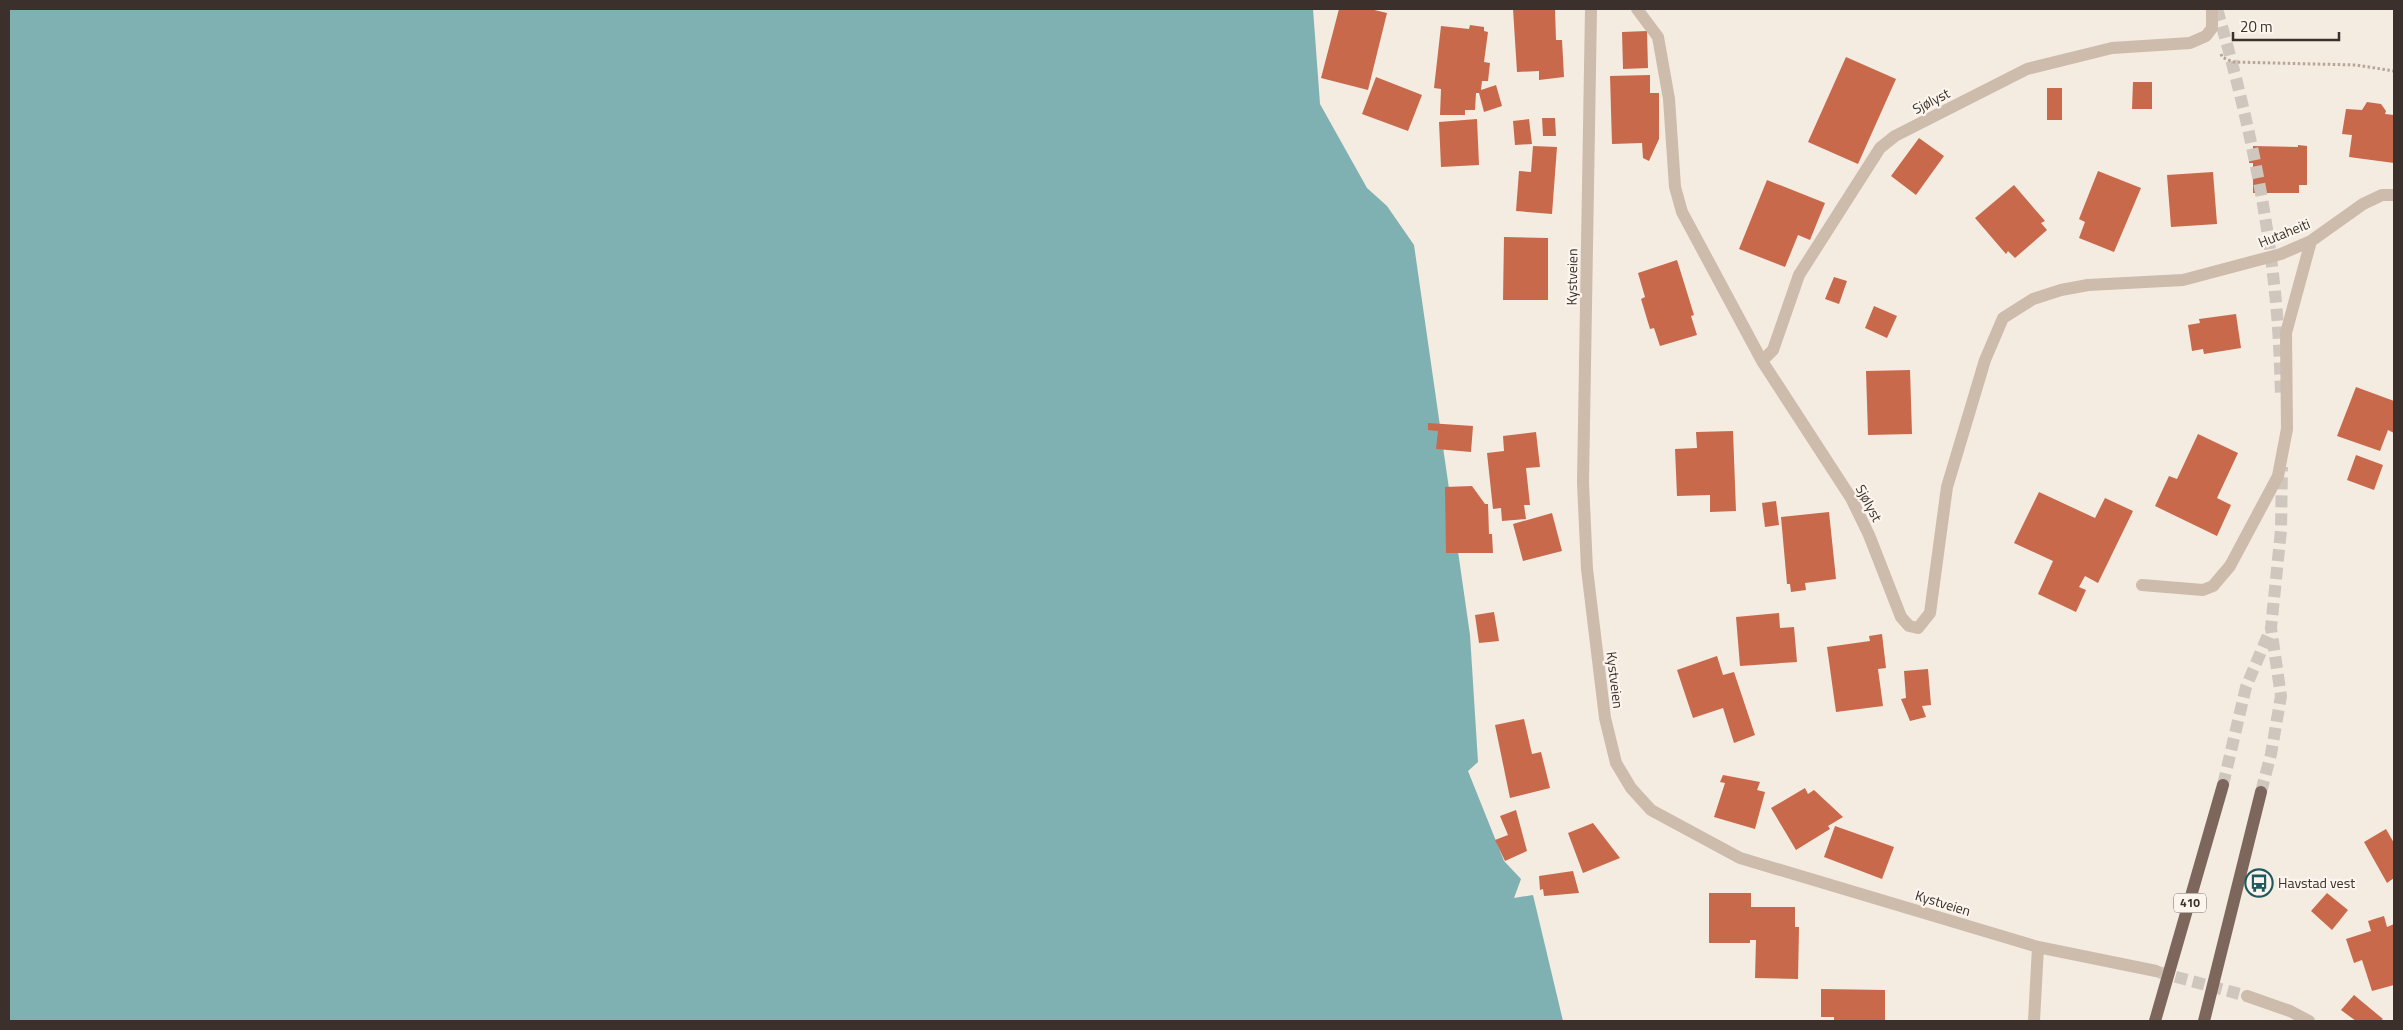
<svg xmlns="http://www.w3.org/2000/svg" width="2403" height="1030" font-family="'Titillium Web',sans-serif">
<rect width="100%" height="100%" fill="#f4ebe1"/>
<path fill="#7fb0b2" d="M9,9H1313L1320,104L1367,188L1387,206L1414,245L1470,635L1478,762L1468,771L1504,861L1521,879L1514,898L1533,895L1563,1021H9Z"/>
<path fill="#c8694b" d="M1339,9H1370L1387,13L1368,90L1321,78Z
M1513,9H1555L1556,40H1562L1564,77L1539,80V71L1517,72Z
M1470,25L1484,27V31L1488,32L1484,62L1490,63L1488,81H1482L1481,90L1496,85L1502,106L1484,112L1479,93H1476L1475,110H1465V115H1440L1441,89L1434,88L1441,26L1469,29Z
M1647,31L1648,68L1623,69L1622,32Z
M1846,57L1896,79L1858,164L1808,142Z
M1650,75V93H1659V139L1649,161L1643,158L1642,143L1612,144L1610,76Z
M1376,77L1422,95L1408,131L1362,114Z
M2133,82H2152V109H2132Z
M2047,88H2062V120H2047Z
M2367,102L2381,104L2386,111L2385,114L2394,115V163L2349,157L2352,135L2342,134L2346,109L2362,110Z
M1542,118H1555L1556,136H1543Z
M1477,119L1479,165L1441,167L1439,122Z
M1529,119L1532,144L1515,145L1513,121Z
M1919,138L1944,156L1916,195L1891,176Z
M2298,145L2307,146V185H2299V193H2253V163H2249V154H2253V146L2298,147Z
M1533,146L1557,147L1552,214L1516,211L1519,171L1531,172Z
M2098,171L2141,188L2114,252L2079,238L2085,222L2079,219Z
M2213,172L2217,224L2171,227L2167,175Z
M1767,180L1825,203L1810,240L1798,235L1785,267L1739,249Z
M2014,185L2045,221L2041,223L2047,230L2015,258L2008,251L2006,254L1975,218Z
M1504,237L1548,238V300H1503Z
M1677,260L1694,315L1691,316L1697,335L1660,346L1654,328L1650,329L1641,299L1645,297L1638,273Z
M1834,277L1847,281L1839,304L1825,299Z
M1874,306L1897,316L1887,338L1865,328Z
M2236,314L2241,348L2204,354L2203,349L2192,351L2188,325L2200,323L2199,319Z
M1910,370L1912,434L1868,435L1866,371Z
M2356,387L2394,401V433L2388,430L2380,451L2337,436Z
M1428,423L1473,426L1471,452L1436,449L1438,431L1428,430Z
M1733,431L1736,511L1710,512V495L1677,496L1675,449L1697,448L1696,432Z
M1536,432L1540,467L1526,468L1530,505H1524L1526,519L1502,521L1501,508L1493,509L1487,453L1504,451L1503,436Z
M2198,434L2238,453L2217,498L2231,505L2217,536L2155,506L2169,476L2177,479Z
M2356,455L2383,465L2374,490L2347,480Z
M1472,486L1485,504H1488L1489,534H1492L1493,553H1446L1445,487Z
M2039,492L2095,518L2105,498L2133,511L2098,583L2085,576L2079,587L2086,590L2076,612L2038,594L2053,561L2014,543Z
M1776,501L1779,525L1765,527L1762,503Z
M1829,512L1836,579L1805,583L1806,590L1791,592L1790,584H1787L1781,517Z
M1552,513L1562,551L1523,561L1513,524Z
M1494,612L1499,641L1479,643L1475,615Z
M1779,613L1780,628L1794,627L1797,662L1740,666L1736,617Z
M1882,634L1886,668L1878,669L1883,706L1836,712L1827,647L1870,641L1869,636Z
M1717,656L1723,675L1734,672L1755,735L1734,743L1723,708L1693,718L1677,670Z
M1928,669L1931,705L1922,706L1926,717L1910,721L1901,699L1906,698L1904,671Z
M1524,719L1532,754L1541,752L1550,788L1510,798L1495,725Z
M1723,775L1760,782L1757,790L1765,792L1755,829L1714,817L1725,783L1720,782Z
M1805,788L1808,794L1814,790L1843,817L1828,826L1830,829L1796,850L1771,808Z
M1516,810L1527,851L1505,861L1495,840L1508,835L1500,816Z
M1593,823L1620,858L1583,873L1568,833Z
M1835,826L1894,847L1882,879L1824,857Z
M2386,829L2394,843V878L2387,883L2364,842Z
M1573,871L1579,893L1544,896L1543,889L1540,890L1539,876Z
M1709,893H1751V907H1795V927H1799L1798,979L1755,978L1756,940H1750V943H1709Z
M2327,893L2348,910L2332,930L2311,911Z
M2384,916L2387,927L2394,924V985L2372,991L2362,960L2354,963L2346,939L2371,931L2368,921Z
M1821,989L1885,990V1021H1834V1017H1821Z
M2354,995L2383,1019L2380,1021H2356L2341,1010Z"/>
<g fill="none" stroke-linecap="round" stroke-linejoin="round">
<path stroke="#cfc6bd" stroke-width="12" stroke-dasharray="12 6" stroke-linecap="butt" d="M2158,972L2247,996"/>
<path stroke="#cfc6bd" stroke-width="12" stroke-dasharray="12 6" stroke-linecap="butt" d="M2217,9C2245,105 2267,204 2276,303C2279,334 2280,364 2281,395
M2223,785L2246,687L2271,628
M2261,792L2271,754L2281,696L2271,628L2281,530L2282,467"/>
<path stroke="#b9a596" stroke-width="3" stroke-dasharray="2.5 2.5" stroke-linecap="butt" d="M2221,54L2222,57L2233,62L2356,65L2394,71"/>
<path stroke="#cdbbac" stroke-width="12" d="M1591,9L1583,483L1587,569L1605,718L1616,763L1631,788L1651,810L1740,858L2038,947L2156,971
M1637,9L1658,37L1669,99L1675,187L1682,212L1762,361L1851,498L1869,535L1901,617L1909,626L1918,628L1930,613L1947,487L1985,360L2003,318L2033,299L2061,290L2088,285L2183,280L2281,254L2311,241L2363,204L2382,195H2394
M1762,361L1773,350L1799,275L1880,148L1895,136L2027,69L2112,48L2190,43L2206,36L2212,28V9
M2142,585L2203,590L2213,586L2230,566L2278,476L2287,429L2286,333L2311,241
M2247,996L2290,1011L2309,1021
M2034,1021L2038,947"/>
<path stroke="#7d675c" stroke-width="12" d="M2155,1021L2223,785
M2204,1021L2261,792"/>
</g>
<defs>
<g id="bus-ring" transform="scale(1.4375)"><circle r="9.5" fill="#fbf5ee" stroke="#1f5a5e" stroke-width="1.5"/><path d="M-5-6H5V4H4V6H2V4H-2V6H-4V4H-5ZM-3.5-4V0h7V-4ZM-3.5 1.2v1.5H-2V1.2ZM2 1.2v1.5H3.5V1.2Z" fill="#1f5a5e"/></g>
</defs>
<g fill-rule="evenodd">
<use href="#bus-ring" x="2259" y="883"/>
</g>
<g text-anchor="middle" stroke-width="4.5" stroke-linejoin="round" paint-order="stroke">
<rect fill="#fbf5ee" stroke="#756b66" stroke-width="1" x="2174" y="893.5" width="32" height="19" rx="4"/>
<g font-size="12" font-weight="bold" fill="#3b302b">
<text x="2190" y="907">410</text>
</g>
<g font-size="14" fill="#3b302b" stroke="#fbf5ee">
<text transform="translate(1931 101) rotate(-27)" y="5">Sjølyst</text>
<text transform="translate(2284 233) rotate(-22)" y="5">Hutaheiti</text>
<text transform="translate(1572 277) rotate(-89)" y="5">Kystveien</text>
<text transform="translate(1869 503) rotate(62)" y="5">Sjølyst</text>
<text transform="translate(1615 680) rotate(83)" y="5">Kystveien</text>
<text transform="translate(1943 903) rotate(17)" y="5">Kystveien</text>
</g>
<g font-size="14" fill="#3b302b" stroke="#fbf5ee" text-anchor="start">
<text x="2278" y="888">Havstad vest</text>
</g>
</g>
<rect width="2403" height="1030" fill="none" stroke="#3b302b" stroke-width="20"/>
<path d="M2233 32v8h106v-8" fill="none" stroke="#3b302b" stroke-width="2.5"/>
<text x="2240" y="32" font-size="15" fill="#3b302b" stroke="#fbf5ee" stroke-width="4" paint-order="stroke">20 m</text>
</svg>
